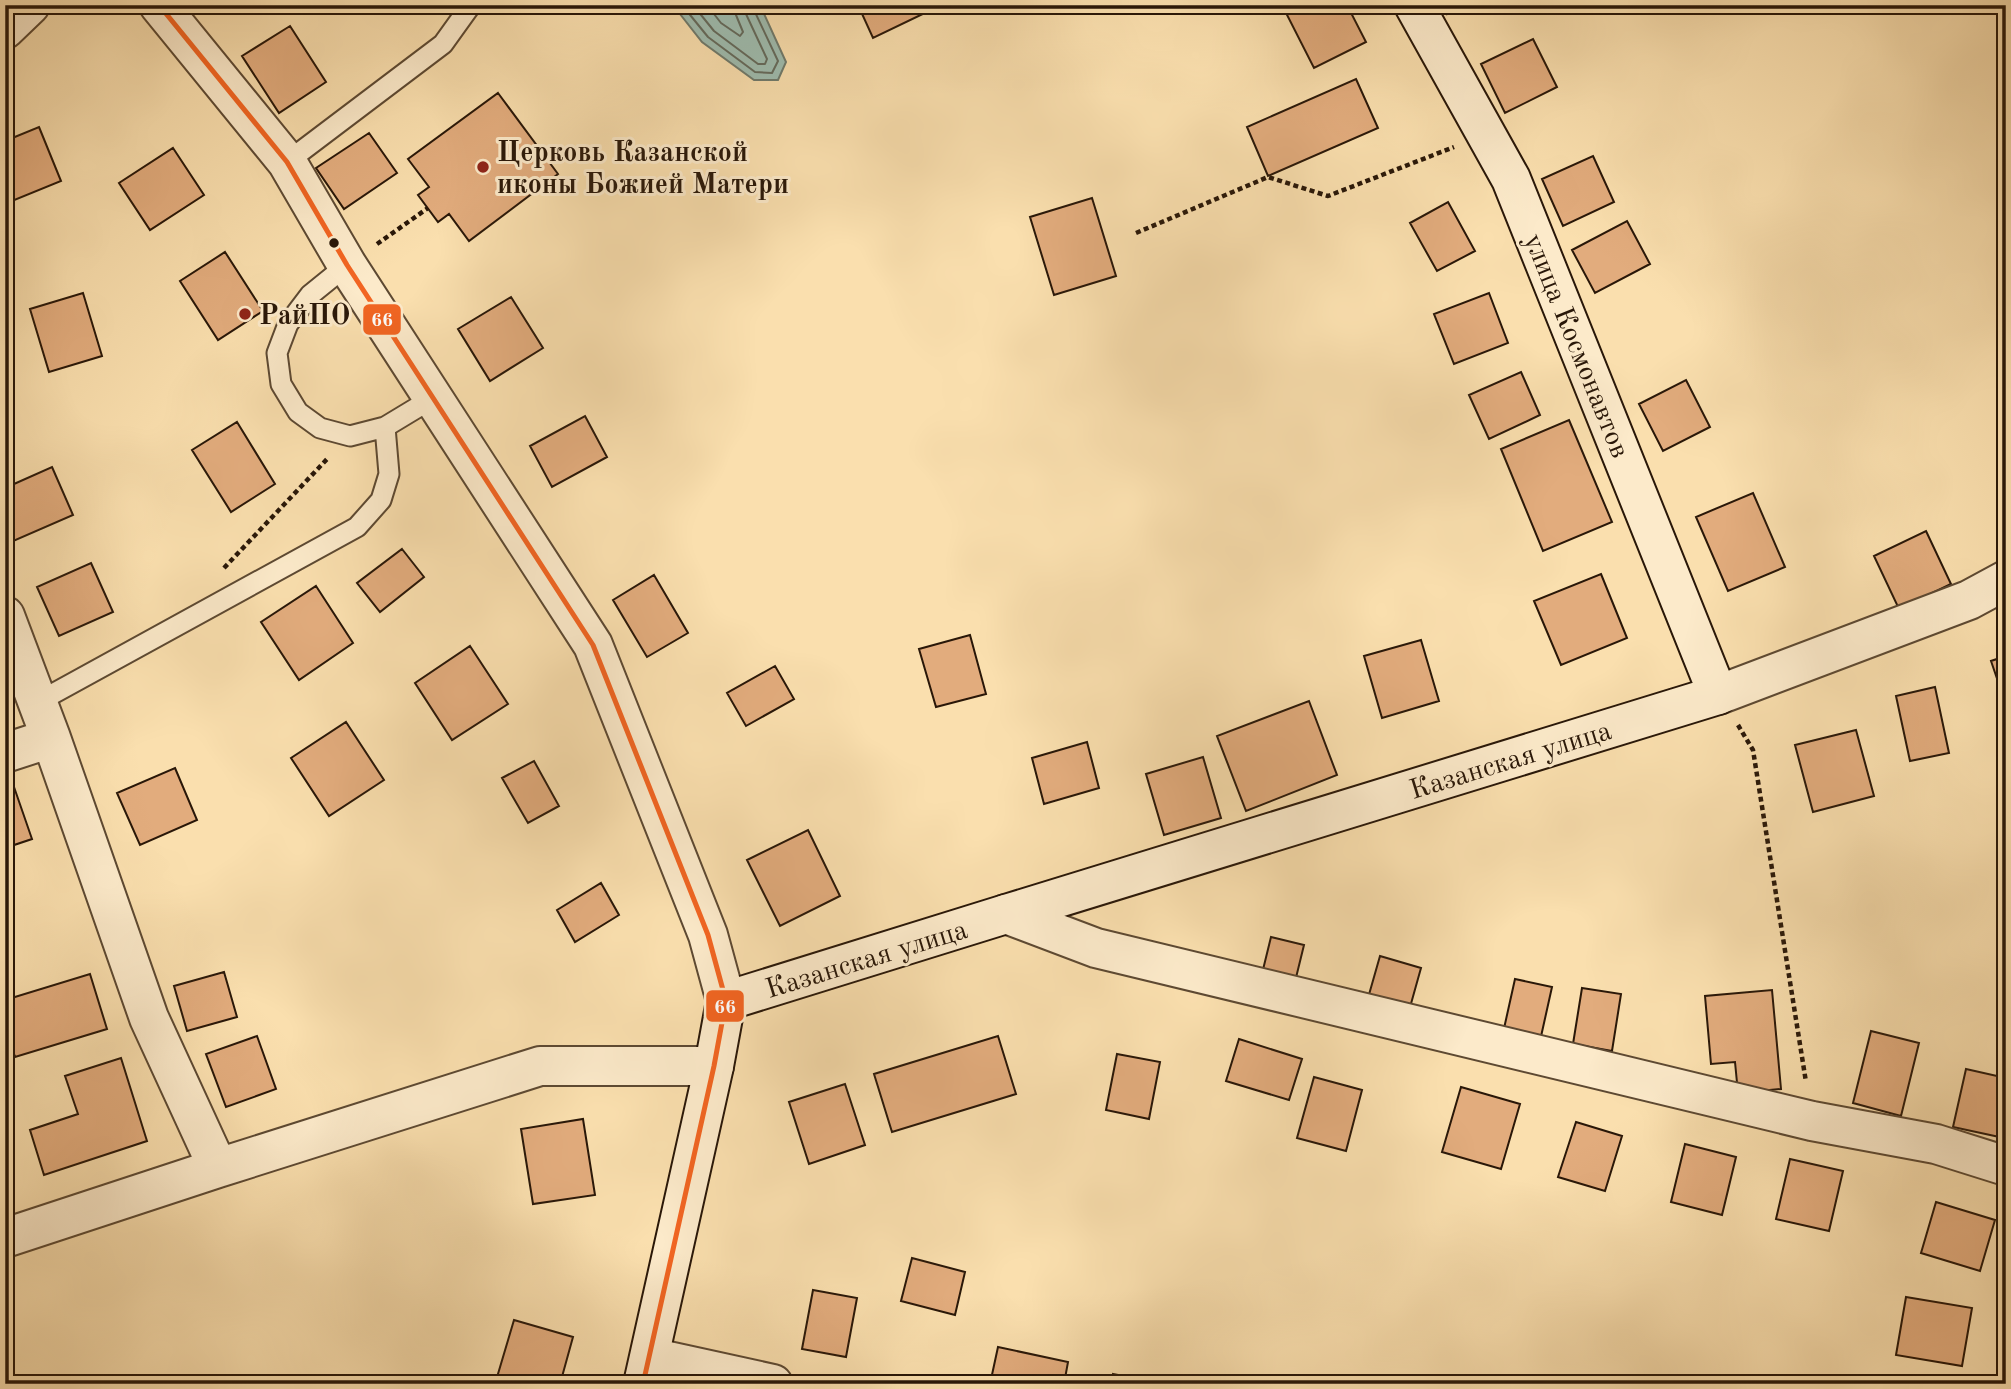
<svg xmlns="http://www.w3.org/2000/svg" width="2011" height="1389" font-family="'Old Standard TT',serif">
<rect width="100%" height="100%" fill="#fadfae"/>
<filter id="stains"><feTurbulence type="fractalNoise" baseFrequency=".00286" numOctaves="4"/><feColorMatrix values="0 0 0 0 .2 0 0 0 0 .09 0 0 0 0 .02 0 0 0 .5 -.17"/></filter>
<radialGradient id="worn" r=".72"><stop offset=".6" stop-color="#630" stop-opacity="0"/><stop offset="1" stop-color="#630" stop-opacity=".3"/></radialGradient>
<path fill="#9ebcaf" stroke="#6f7a6c" stroke-width="2" d="M673,5H760L786,62L778,80H754L702,42Z"/>
<g fill="none" stroke-linecap="round" stroke-linejoin="round">
<path stroke="#646a5c" stroke-width="2" d="M682,5L708,37L755,72L772,73L778,61L754,10V5
M693,5L714,31L758,64H765L767,59L746,14L745,5
M707,5L721,23L740,36L743,32L736,15L735,5"/>
</g>
<path fill="#e2ac7d" stroke="#291708" stroke-width="2" d="M858,5H926L929,11L873,38Z
M1282,5H1347L1366,42L1314,68Z
M1442,5H1462L1447,14Z
M290,26L326,82L279,113L242,56Z
M1533,39L1557,87L1505,113L1481,64Z
M1356,79L1378,128L1268,176L1247,127Z
M498,93L558,174L469,241L449,214L438,222L418,195L429,187L408,159Z
M39,127L61,181L12,201L5,184V141Z
M369,133L397,173L344,209L316,168Z
M173,148L204,195L150,230L119,183Z
M1593,156L1614,202L1563,226L1542,179Z
M1092,198L1116,276L1054,295L1030,217Z
M1448,202L1475,251L1437,271L1410,223Z
M1627,221L1650,264L1595,293L1572,250Z
M225,252L263,311L218,340L180,281Z
M83,293L102,356L49,372L30,309Z
M1489,293L1508,343L1454,364L1434,314Z
M511,297L543,348L490,381L458,329Z
M1521,372L1540,415L1489,439L1469,395Z
M1686,380L1710,427L1663,451L1639,404Z
M585,416L607,457L552,487L530,446Z
M1569,420L1612,522L1543,551L1501,449Z
M237,422L275,484L231,512L192,450Z
M52,467L73,515L11,542L5,529V488Z
M1753,493L1785,567L1728,591L1696,517Z
M1926,531L1951,584L1899,609L1874,556Z
M402,549L424,577L380,612L357,583Z
M91,563L113,612L59,636L37,587Z
M1601,574L1627,638L1561,665L1534,601Z
M654,575L688,633L647,657L613,600Z
M316,586L353,643L299,680L261,622Z
M970,635L986,694L936,707L919,649Z
M1421,640L1439,701L1382,718L1364,656Z
M470,646L508,704L452,740L415,683Z
M2006,656V705L1991,661Z
M775,666L794,699L746,726L727,693Z
M1935,687L1949,753L1910,761L1896,696Z
M1309,701L1337,775L1246,811L1217,736Z
M346,722L384,780L329,816L291,758Z
M1856,730L1874,796L1813,812L1795,745Z
M1087,742L1099,788L1044,804L1032,758Z
M1203,757L1221,818L1164,835L1146,774Z
M534,761L559,806L528,823L502,778Z
M175,768L197,820L140,845L117,793Z
M14,787L32,839L5,848V790Z
M808,830L840,896L780,926L747,860Z
M601,883L619,915L575,942L557,910Z
M1271,937L1304,945L1292,994L1259,986Z
M1380,956L1421,968L1407,1018L1366,1005Z
M224,972L237,1017L187,1031L174,986Z
M90,974L107,1029L15,1057L5,1025V1000Z
M1515,979L1552,987L1540,1041L1503,1033Z
M1582,988L1621,994L1612,1051L1573,1044Z
M1772,990L1781,1089L1738,1093L1735,1062L1711,1064L1705,996Z
M1871,1031L1919,1043L1901,1116L1853,1103Z
M257,1036L276,1089L226,1107L206,1054Z
M998,1036L1016,1094L892,1132L874,1074Z
M1239,1039L1302,1059L1289,1100L1226,1081Z
M1117,1054L1160,1062L1149,1119L1106,1110Z
M121,1058L147,1141L44,1175L30,1130L78,1114L65,1076Z
M1966,1069L2006,1078L2004,1138L1953,1127Z
M1314,1077L1362,1090L1346,1151L1297,1138Z
M845,1084L865,1145L809,1164L789,1102Z
M1461,1087L1520,1104L1501,1169L1442,1152Z
M583,1119L595,1195L533,1204L521,1129Z
M1576,1122L1622,1136L1605,1191L1558,1177Z
M1685,1144L1736,1157L1722,1215L1671,1202Z
M1790,1159L1843,1171L1829,1231L1776,1219Z
M1936,1202L1995,1220L1980,1271L1921,1253Z
M912,1258L965,1272L955,1315L901,1301Z
M813,1290L857,1298L846,1357L802,1349Z
M1906,1297L1972,1308L1962,1366L1896,1355Z
M514,1320L573,1337L560,1384H495Z
M998,1347L1068,1362L1064,1384H990Z
M1113,1374L1165,1384H1111Z"/>
<g fill="none" stroke-linecap="round" stroke-linejoin="round">
<g stroke="#5d4932" stroke-width="23">
<path id="lane" d="M287,162L443,44L471,5
M347,265L310,295L288,324L277,353L281,384L298,412L320,428L350,436L385,427L433,398
M38,702L357,527L381,500L389,474L385,427"/>
</g>
<g stroke="#5d4932" stroke-width="42">
<path id="street" d="M159,5L287,162L347,265L593,645L708,935L726,1001
M5,29L30,5
M5,616L51,738L149,1018L218,1168
M1718,695L1969,600L2006,580
M5,753L51,738
M1006,914L1096,948L1812,1121L1936,1144L2006,1166
M5,1238L218,1168L540,1066H714
M650,1357L773,1384"/>
</g>
<g stroke="#291708" stroke-width="42">
<path id="secondary" d="M643,1384L714,1066L726,1001L1006,914L1718,695L1511,179L1414,5"/>
</g>
<path stroke="#291708" stroke-width="4.5" stroke-dasharray="5 3.5" stroke-linecap="butt" d="M1136,233L1268,177L1328,196L1454,147
M377,244L428,208
M224,568L329,457
M1738,725L1753,750L1806,1082"/>
<use href="#lane" stroke="#fceaca" stroke-width="19"/>
<use href="#street" stroke="#fceaca" stroke-width="38"/>
<use href="#secondary" stroke="#fceaca" stroke-width="38"/>
<g stroke="#fceaca" stroke-width="10">
<path id="bus-1" d="M159,5L287,162L347,265L593,645L708,935L726,1001L714,1066L643,1384"/>
</g>
<use href="#bus-1" stroke="#f26522" stroke-width="5"/>
</g>
<g fill="#8f2418" stroke="#fceaca" stroke-width="2.5">
<circle cx="483" cy="167" r="7"/>
<circle cx="245" cy="314" r="7"/>
</g>
<circle fill="#291708" stroke="#fceaca" stroke-width="2.5" cx="334" cy="243" r="6"/>
<g text-anchor="middle" stroke-width="6" stroke-linejoin="round" paint-order="stroke">
<g font-size="28" font-weight="bold" fill="#291708" stroke="#fceaca" text-anchor="start">
<text x="497" y="161">Церковь Казанской<tspan x="497" dy="32">иконы Божией Матери</tspan></text>
<text x="259" y="324">РайПО</text>
</g>
<g font-size="28" fill="#291708" stroke="#fceaca">
<text transform="translate(1578 345) rotate(68)" y="10">улица Космонавтов</text>
<text transform="translate(1510 759) rotate(-17)" y="10">Казанская улица</text>
<text transform="translate(866 958) rotate(-17)" y="10">Казанская улица</text>
</g>
</g>
<g stroke="#fceaca" stroke-width="2.5">
<rect x="362" y="303" width="40" height="33" rx="7" fill="#f26522"/>
<rect x="705" y="989" width="40" height="34" rx="7" fill="#f26522"/>
</g>
<g font-size="19" text-anchor="middle" font-weight="bold" fill="#fff">
<text x="382" y="326">66</text>
<text x="725" y="1013">66</text>
</g>
<rect width="2011" height="1389" fill="none" stroke="#fadfae" stroke-width="28"/>
<rect x="7" y="7" width="1997" height="1375" fill="none" stroke="#291708" stroke-width="3.5"/>
<rect x="14" y="14" width="1983" height="1361" fill="none" stroke="#291708" stroke-width="2"/>
<rect width="100%" height="100%" filter="url(#stains)"/>
<rect width="100%" height="100%" fill="url(#worn)"/>
</svg>
